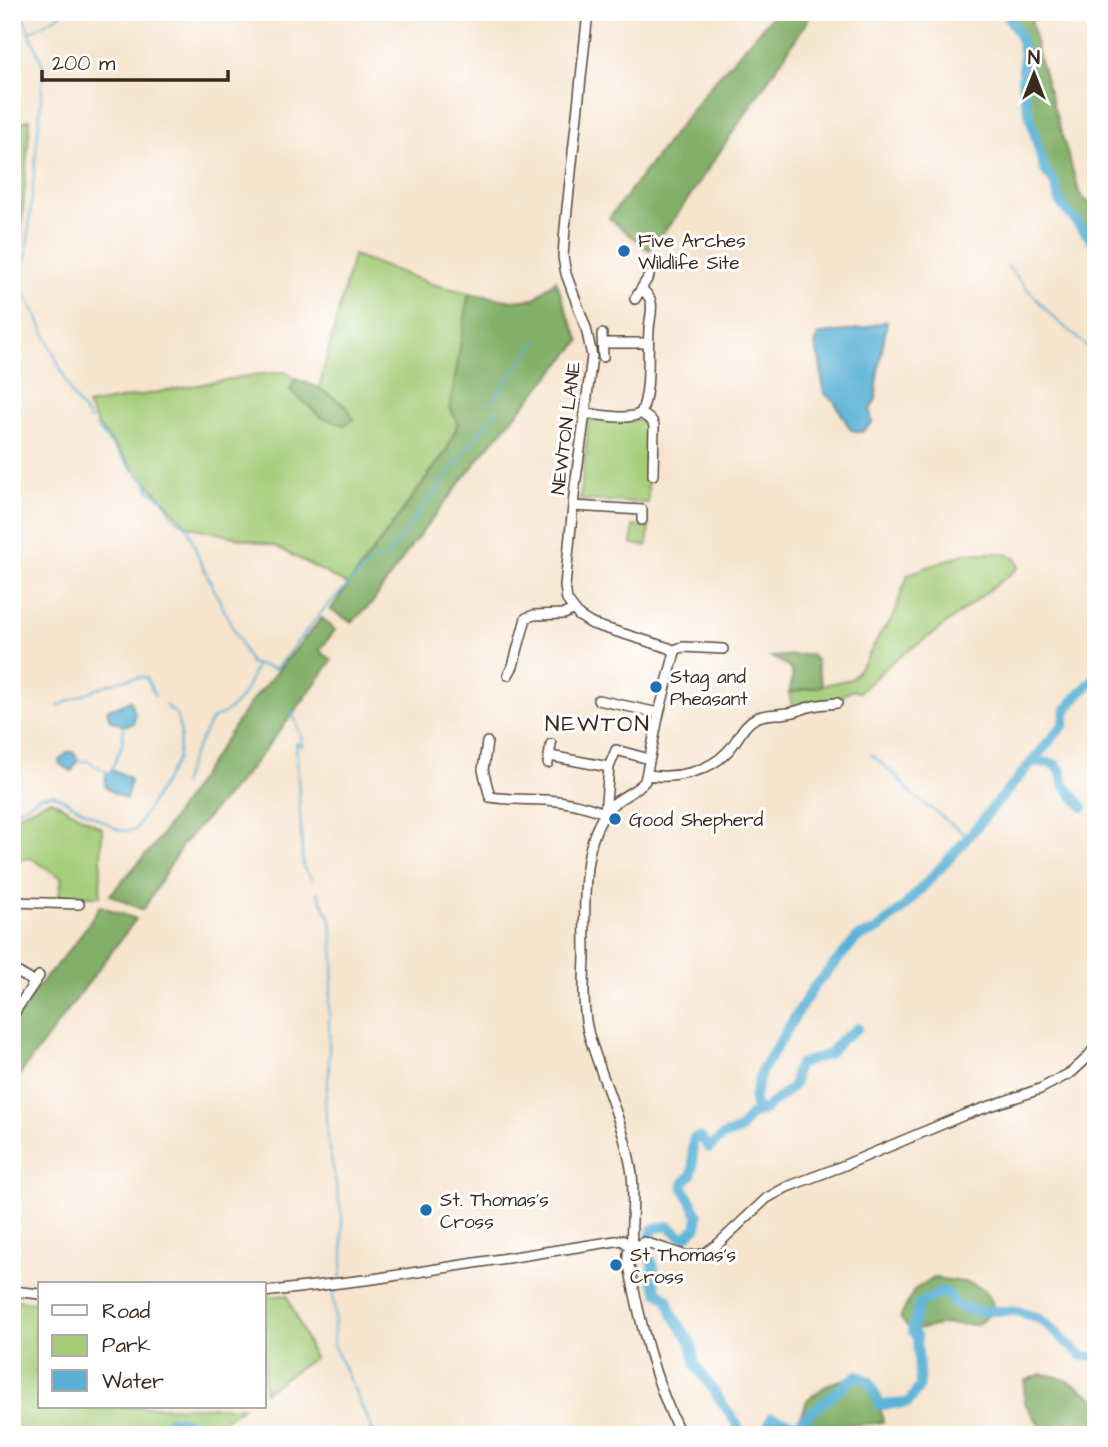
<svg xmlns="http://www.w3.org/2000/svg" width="1108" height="1447" font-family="'Architects Daughter',sans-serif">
<rect width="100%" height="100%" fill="#fff"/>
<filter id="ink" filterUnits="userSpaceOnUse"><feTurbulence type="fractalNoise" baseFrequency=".0143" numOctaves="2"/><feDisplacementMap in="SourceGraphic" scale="14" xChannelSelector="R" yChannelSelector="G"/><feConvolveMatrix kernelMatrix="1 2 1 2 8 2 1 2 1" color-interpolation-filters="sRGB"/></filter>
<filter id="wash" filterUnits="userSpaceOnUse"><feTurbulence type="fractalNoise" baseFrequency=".00686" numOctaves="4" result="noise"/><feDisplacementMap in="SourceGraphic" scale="28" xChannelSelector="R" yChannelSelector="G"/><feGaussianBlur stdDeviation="1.57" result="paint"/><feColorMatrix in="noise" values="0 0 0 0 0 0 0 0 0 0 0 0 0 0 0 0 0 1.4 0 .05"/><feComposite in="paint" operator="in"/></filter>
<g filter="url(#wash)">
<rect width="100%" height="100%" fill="#f6e4cd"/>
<path fill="#a4cd79" stroke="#707c4c" stroke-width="2" d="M30,119L19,260L12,264V126Z
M353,255L432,284L469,293L451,408L458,423L447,450L348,585L275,546L187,526L147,482L137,474L131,465L99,427L87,405L253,375L285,372L296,379L290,390L321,417L347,407L319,388Z
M589,417L648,421V503L580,500Z
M633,526L649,527L647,546L632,544Z
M967,553H1002L1015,557L1019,567L934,633L892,662L859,692L853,690L838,698L793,709L789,693L851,679L866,660L883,629L892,620L908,574Z
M51,800L102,828L100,896H59L62,878L31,858L12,860V815C26,813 37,804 51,800Z
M287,1295L314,1358L264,1392V1297Z
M18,1300L36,1302V1352L40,1366L35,1371L40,1378V1407H243L205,1433C197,1429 181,1417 171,1421C166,1423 163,1430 160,1435H12V1301Z"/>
<path fill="#83b069" stroke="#5f6d44" stroke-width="2" d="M776,12H810L807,22L675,218L649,250L609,218L711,85Z
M1005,12H1030L1037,51L1080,195L1096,209V245L1061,204L1054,182L1044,169L1022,84L1024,54L1019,34Z
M556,280L568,315L580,341L488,447L412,545L372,603L352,622L330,610L447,450L458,423L450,408L469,293L512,301L534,299Z
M296,379L319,388L347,407L354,419L344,425L321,417L290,390Z
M322,618L335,630L320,650L322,653L332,660L296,710L245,775L183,844L143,910L110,895L156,843L250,703Z
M810,654L816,660L822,686L789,693C796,668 794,669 772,657Z
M100,906L136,919L12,1085V1026L32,994L76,942Z
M934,1278C953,1281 983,1280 991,1300C993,1303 993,1307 993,1311L977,1325L944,1324L912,1331L900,1318L914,1290Z
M1041,1374C1062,1375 1079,1387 1096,1399V1435H1046L1024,1402L1025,1381Z
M857,1375L870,1382L880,1405L883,1422L869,1424L830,1425L796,1435H764L772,1417L796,1425L808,1399L829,1384Z"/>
<path fill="#59b1d6" stroke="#4a6e7a" stroke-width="2" d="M887,321L877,378L876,399L870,410L872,423L862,432L851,430L834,401L824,393L820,362L815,345L818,335L864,328Z
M129,700L131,701L135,715L134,723L124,726L110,720L107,711L110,708L120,706Z
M68,752H73L78,759L72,771L60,764L59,761Z
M111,771L118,772L129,778L130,783L126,799L109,790L105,785L106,774Z"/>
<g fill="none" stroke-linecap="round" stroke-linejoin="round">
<path stroke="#59b1d6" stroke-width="2" d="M30,32L65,12
M1007,266L1052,316L1096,354
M12,270L26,260L44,68L21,12
M12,272L38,318L73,397L91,421
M490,403L537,341
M95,426L137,474L147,482L149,490L164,500L173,517L187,526L200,561L250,663L275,669L326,607L374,559H377
M385,559L497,409
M58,706C86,694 116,677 146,677L155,696
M291,710L301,735L302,746L296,743L303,867L312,879
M871,754L898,778L914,796L969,837
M77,761H88L108,773
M111,771L122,745L124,726
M182,785L192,756L212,719C239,709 246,691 256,665
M12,811L27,805L40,796L53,794L117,829L124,831L135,830L177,760L181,733L176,714L165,705
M317,892L331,919L334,964L329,1009V1072L325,1101L327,1137L342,1217L343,1256L342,1270L339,1280
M337,1286L333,1297L335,1315L333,1344L375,1435"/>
<path stroke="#59b1d6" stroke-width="10" d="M1005,12L1019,34L1024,54L1022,84L1025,98L1044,169L1054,182L1061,204L1096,245
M1033,761L1055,764L1061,771L1064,785L1083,807
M762,1111L790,1089L795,1082V1073L800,1064L829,1054L841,1040L858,1028
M650,1239L652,1230L655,1228L669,1226L679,1235L685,1237L697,1227L698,1214L683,1187V1184C684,1182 690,1176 691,1175C696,1165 690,1149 694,1138L698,1137L702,1139L709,1148L723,1136L740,1130L750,1115L762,1111L755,1106L754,1099L761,1072L813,988L858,937L876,931L904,907L958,849L1064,724L1066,709L1096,676
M647,1251C647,1258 654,1262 654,1269L651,1272V1276L658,1292L668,1299L672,1314L692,1344L695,1364L738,1426L739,1434L741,1435
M160,1435C162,1431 166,1424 170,1421C180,1416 202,1432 214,1435
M764,1435L772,1417L796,1425L857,1375L870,1382L880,1405L908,1403L920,1386L917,1338L912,1331L919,1304L942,1291L948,1294L956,1305L976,1311H1017L1040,1319L1082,1356L1096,1357"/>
</g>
</g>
<g filter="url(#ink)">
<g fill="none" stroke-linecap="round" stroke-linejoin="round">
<g stroke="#574638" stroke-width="12">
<path id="minor" d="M588,12L565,228L563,257L566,274L586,328L592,356L585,413L575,486L565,586L567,600L579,616L592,624L669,648L675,652L659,713L645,781C636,792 621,796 611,806C606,811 602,818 599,824C581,858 585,917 585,956C584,982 582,1010 589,1035C602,1079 623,1122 631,1168C636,1194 630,1221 632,1248L628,1253V1260C639,1318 654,1382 681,1435
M635,299L649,276
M602,334L603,357
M603,343H648
M585,413C600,415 629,421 641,413
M641,413C651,390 647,356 649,330C649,322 653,311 651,302C650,297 646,293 642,289
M641,413L652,421L654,426L653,475
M573,506L642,510V520
M674,650L683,647L723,649
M508,675L513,666L526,618L534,615L564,614L573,610
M598,700L659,713
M487,742L483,770L490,797C509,800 526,799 546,800C566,801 586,806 605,813L609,767L616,750L649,759
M550,756L609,767
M548,763L551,744
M647,775C674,779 708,773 728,751C738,741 742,725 756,718C766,713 777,715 788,713C796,712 802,709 809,707C818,704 828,704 837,703
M12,888H14
M12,902L79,904
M12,969L34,982
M12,1016L39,976
M632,1248L644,1242L687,1256L704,1254L718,1244L767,1198L787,1187L840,1167L964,1115L1040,1089L1072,1072L1087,1058L1096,1046
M12,1291L40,1294
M264,1292L373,1279L622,1240L632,1248"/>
</g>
<use href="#minor" stroke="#fff" stroke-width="9"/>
</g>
</g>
<g fill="#1f6fb2" stroke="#fff" stroke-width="2.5">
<circle cx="624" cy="251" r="7"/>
<circle cx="656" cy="687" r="7"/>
<circle cx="615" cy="819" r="7"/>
<circle cx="426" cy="1210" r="7"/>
<circle cx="616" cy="1265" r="7"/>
</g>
<g text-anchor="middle" stroke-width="6" stroke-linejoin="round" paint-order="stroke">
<g font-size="19" fill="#3b2a1e" stroke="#fff" text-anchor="start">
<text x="638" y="247">Five Arches<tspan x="638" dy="22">Wildlife Site</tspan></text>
<text x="670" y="683">Stag and<tspan x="670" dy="22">Pheasant</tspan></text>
<text x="629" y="826">Good Shepherd</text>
<text x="440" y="1206">St. Thomas's<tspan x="440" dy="22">Cross</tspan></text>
<text x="630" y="1261">St Thomas's<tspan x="630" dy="22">Cross</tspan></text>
</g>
<g font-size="19" fill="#3b2a1e" stroke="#fff">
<text transform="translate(565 428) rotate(-83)" y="7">NEWTON LANE</text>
</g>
<g font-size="23" letter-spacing="2" fill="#3b2a1e" stroke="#fff">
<text x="598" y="731">NEWTON</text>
</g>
</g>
<rect width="1108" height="1447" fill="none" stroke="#fff" stroke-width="42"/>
<rect x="38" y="1282" width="228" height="126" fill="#ffffff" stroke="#b1aaa5" stroke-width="2"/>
<rect x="52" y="1305" width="35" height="10" fill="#ffffff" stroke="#b1aaa5" stroke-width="2"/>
<text x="102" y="1318" font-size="21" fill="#3b2a1e">Road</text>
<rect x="52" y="1335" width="35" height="21" fill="#a4cd79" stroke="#b1aaa5" stroke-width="2"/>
<text x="102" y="1352" font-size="21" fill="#3b2a1e">Park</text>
<rect x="52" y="1370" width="35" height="21" fill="#59b1d6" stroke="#b1aaa5" stroke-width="2"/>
<text x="102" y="1388" font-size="21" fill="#3b2a1e">Water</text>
<g transform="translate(1034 74)" stroke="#ffffff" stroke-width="5" paint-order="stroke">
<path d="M0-5L12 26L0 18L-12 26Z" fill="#3b2a1e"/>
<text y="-10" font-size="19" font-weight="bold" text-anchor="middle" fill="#3b2a1e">N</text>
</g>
<path d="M42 70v10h186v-10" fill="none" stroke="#3b2a1e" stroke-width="3.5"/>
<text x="52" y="70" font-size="21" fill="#3b2a1e" stroke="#ffffff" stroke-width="5" paint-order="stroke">200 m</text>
</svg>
